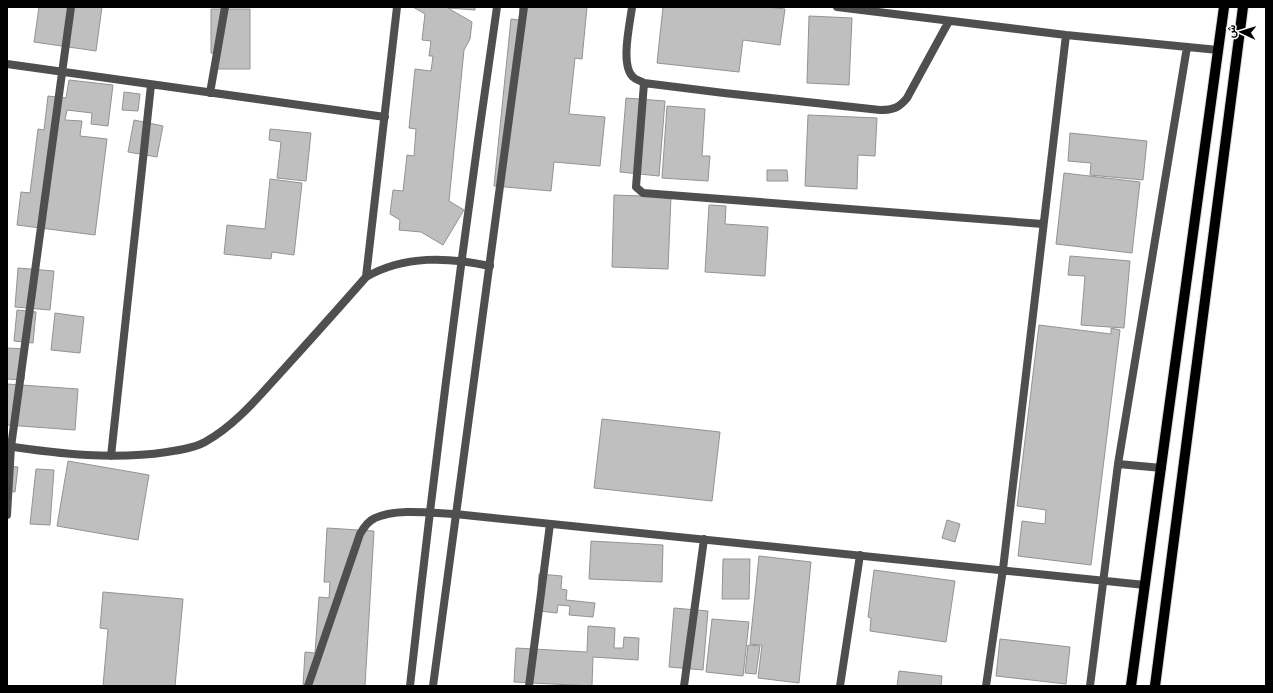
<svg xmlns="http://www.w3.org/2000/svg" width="1273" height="693" font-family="'Source Sans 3',Vazirmatn,sans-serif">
<rect width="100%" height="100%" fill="#fff"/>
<path fill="#bfbfbf" stroke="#939393" d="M39,7H102L96,51L34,42Z
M413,7H475V10L448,8L472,22L470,39L464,50L449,201L464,210L443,245L421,232L399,230L400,220L390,214L393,190L403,191L407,155L414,156L416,129L409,128L415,69L431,71L433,56H429L431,41L422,40L425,14Z
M520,7H587L582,59L575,58L569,114L605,117L600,166L554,162L551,191L494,186L511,19L519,20Z
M663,7H767L785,9L780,45L743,40L739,72L657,63Z
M211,9H250V69H217L218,54L211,53Z
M809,16L852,18L849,85L807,83Z
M69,80L113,85L108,126L91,124L92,113L67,110L65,120L82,121L80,136L107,139L95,235L17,225L21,192L30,193L38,129L44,130L48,96L66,98Z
M124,92L140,94L138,111L122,110Z
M626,98L665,101L659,176L620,172Z
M667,106L705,109L702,156H710L708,181L662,178Z
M808,115L877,118L875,156L858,155L857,189L805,186Z
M134,120L163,126L157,157L128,152Z
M270,129L311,133L306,181L277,178L281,142L269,140Z
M1070,133L1147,141L1143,180L1090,175L1091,163L1068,161Z
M767,170H787L788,181H767Z
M1064,173L1140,182L1132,253L1056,244Z
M270,179L302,183L294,255L272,252L271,259L224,254L227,225L265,229Z
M614,195L671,197L668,269L612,267Z
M709,205L726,206L725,224L768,227L765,276L705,272Z
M1070,256L1130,261L1124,328L1081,325L1085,276L1068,275Z
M18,268L54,271L50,310L15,307Z
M17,310L36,312L33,343L14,341Z
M55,313L84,317L80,353L51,350Z
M1039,325L1111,334V328L1120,330L1091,565L1018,556L1022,521L1045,524L1046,510L1017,506Z
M7,348L26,349L24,380L7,379Z
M7,384L78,389L75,430L7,425Z
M602,419L720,432L712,501L594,488Z
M68,461L149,475L138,540L57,526Z
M7,466L18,467L15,492L7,491Z
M36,469L54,470L50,525L30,524Z
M947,520L960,524L955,542L942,538Z
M327,528L374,531L365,686H303L305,652L315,653L319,597L329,598L330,582H324Z
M591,541L663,545L662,582L589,579Z
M759,556L811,562L799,683L758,678L762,645L750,644Z
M723,559H750L749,599H722Z
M874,570L955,581L946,642L870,631L871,618L868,617Z
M539,574L562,576L561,589L567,590L566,600L595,603L593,617L569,615L570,606L558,605L557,613L539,611L541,588H538Z
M103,592L183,599L175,686H103L108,629L100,628Z
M674,608L708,611L703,670L669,667Z
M712,619L749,622L743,676L706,672Z
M588,626L615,628L614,648H623L624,637L639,638L638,660L593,657L592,686L514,682L516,648L587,652Z
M1000,639L1070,647L1066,684L996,676Z
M748,645L760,646L756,674L745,673Z
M899,671L942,676L941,686H897Z"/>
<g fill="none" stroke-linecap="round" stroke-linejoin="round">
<g stroke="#dbdbdb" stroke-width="12">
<path id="primary" d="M1131,686L1224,7
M1155,686L1243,7"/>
</g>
<path stroke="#4f4f4f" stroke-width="8" d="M632,7C630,24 620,65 633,77C636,80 641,81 644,83L724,93L880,110C893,110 899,108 907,98L949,21
M837,7L1066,35L1218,50
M7,64L385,117
M644,83L636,187L643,193L1043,224
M210,93L225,7
M366,277L397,7
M7,446C60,454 114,460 167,452C180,450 194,448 205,442C236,425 260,395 283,370C311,339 339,308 366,277C405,255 448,257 490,266
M111,456L151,85
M1118,464L1162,468
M7,515L11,447L71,7
M308,686L360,534C364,527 368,521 375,518C396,508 432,513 455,514L1145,585
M529,686L550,524
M684,686L704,539
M840,686L860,555
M986,686L1003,569L1066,35
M1090,686L1118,464L1187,47"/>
<path stroke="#4f4f4f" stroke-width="8" d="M410,686C435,459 464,233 497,7
M433,686L524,7"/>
<use href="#primary" stroke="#000" stroke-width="10"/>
</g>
<rect width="1273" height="693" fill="none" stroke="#000000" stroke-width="16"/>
<g transform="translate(1241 32) rotate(274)" stroke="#ffffff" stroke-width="3" paint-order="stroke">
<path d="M0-3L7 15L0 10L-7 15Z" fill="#000000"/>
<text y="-6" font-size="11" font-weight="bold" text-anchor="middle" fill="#000000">ش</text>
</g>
</svg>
